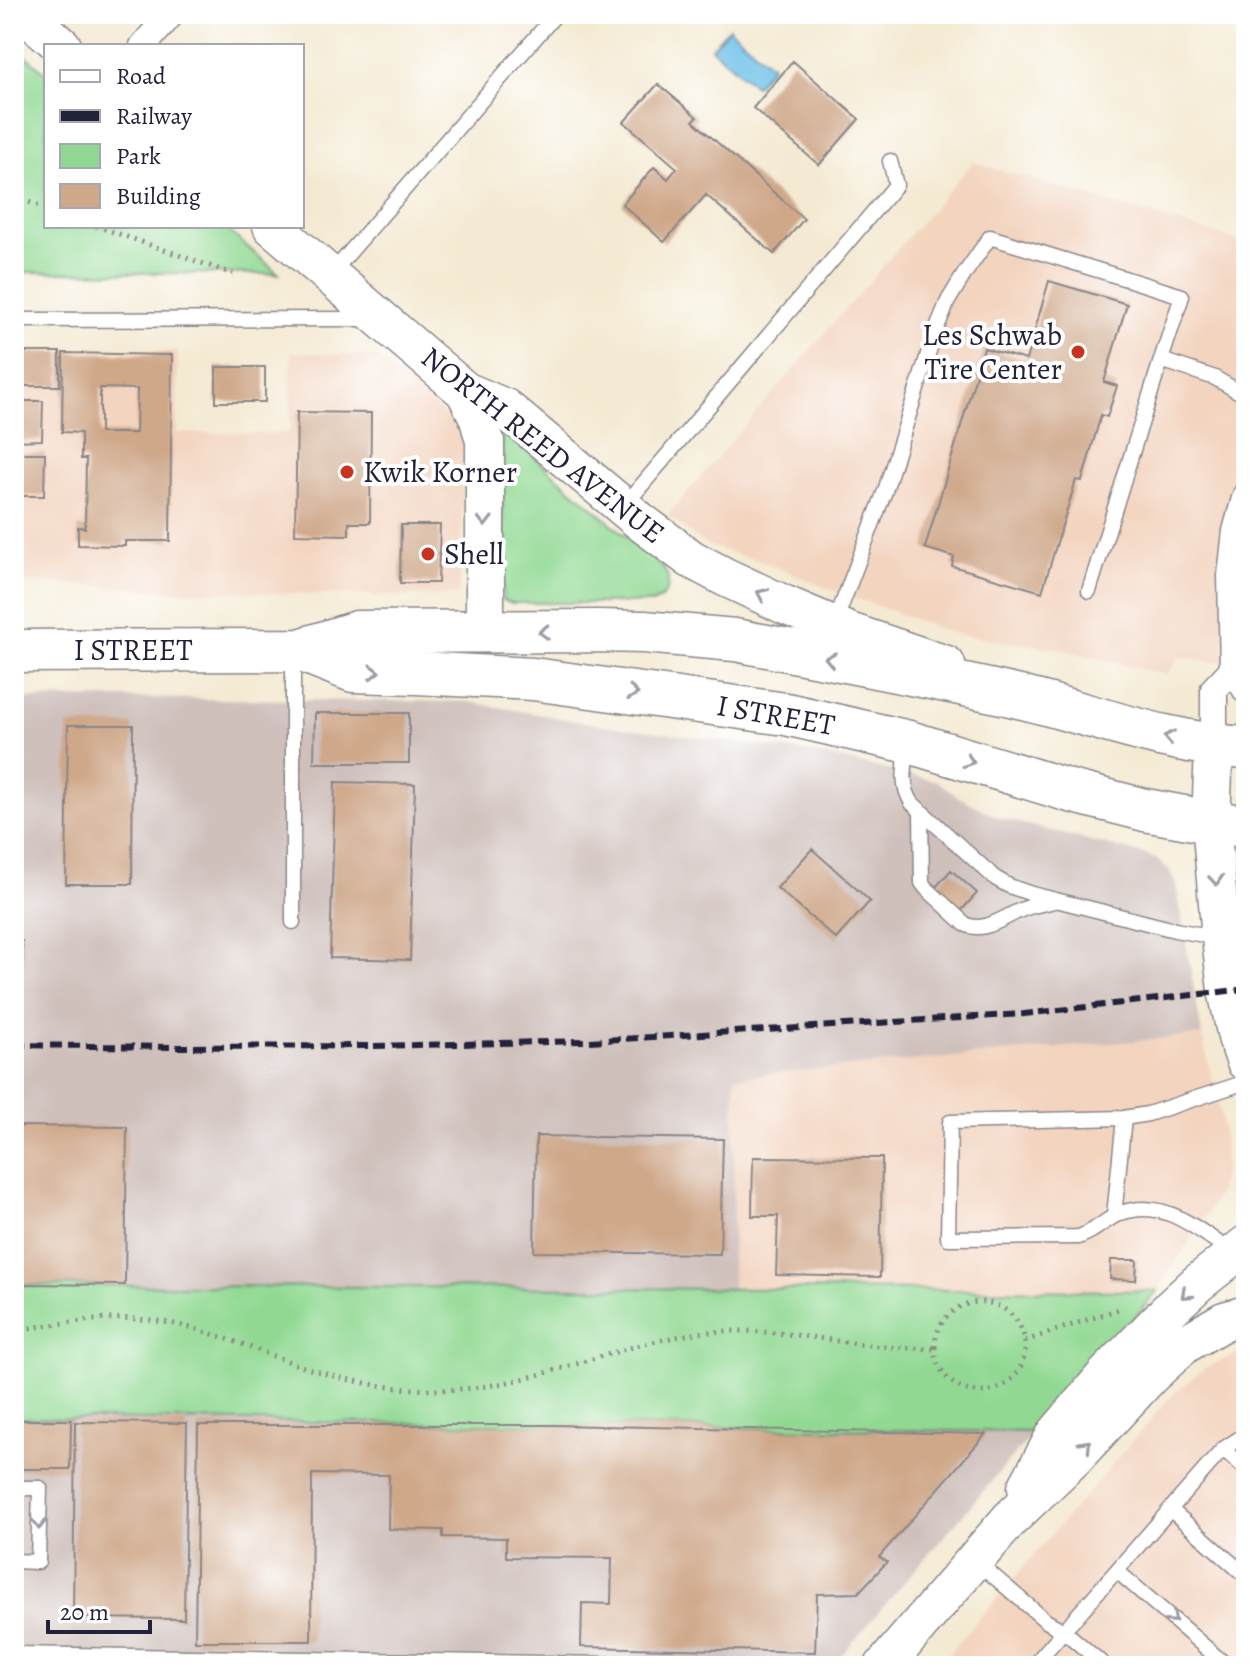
<svg xmlns="http://www.w3.org/2000/svg" width="1260" height="1680" font-family="Alegreya,serif">
<rect width="100%" height="100%" fill="#fff"/>
<filter id="ink" filterUnits="userSpaceOnUse"><feTurbulence type="fractalNoise" baseFrequency=".0125" numOctaves="2"/><feDisplacementMap in="SourceGraphic" scale="16" xChannelSelector="R" yChannelSelector="G"/><feConvolveMatrix kernelMatrix="1 2 1 2 8 2 1 2 1" color-interpolation-filters="sRGB"/></filter>
<filter id="wash" filterUnits="userSpaceOnUse"><feTurbulence type="fractalNoise" baseFrequency=".006" numOctaves="4" result="noise"/><feDisplacementMap in="SourceGraphic" scale="32" xChannelSelector="R" yChannelSelector="G"/><feGaussianBlur stdDeviation="1.8" result="paint"/><feColorMatrix in="noise" values="0 0 0 0 0 0 0 0 0 0 0 0 0 0 0 0 0 1.4 0 .05"/><feComposite in="paint" operator="in"/></filter>
<g filter="url(#wash)">
<rect width="100%" height="100%" fill="#f4ead3"/>
<path fill="#f3d4bf" d="M973,162L1246,243V665L1177,657L1175,665L1166,675L1059,649L955,634L816,584L770,564L706,545L667,516Z
M178,351L177,433H290L291,352L376,356L461,429L466,437L459,595L400,596L173,591L54,583H14V352Z
M1202,1035L1223,1125L1225,1148L1224,1172L1220,1188L1210,1209L1158,1291L732,1288L734,1077Z
M1246,1352V1666H938L1174,1393L1207,1367L1234,1355Z"/>
<path fill="#cfc0bb" d="M114,698L469,702L583,722L813,753L937,781L957,796L999,818L1143,854L1158,860L1170,871L1176,885L1202,1035L735,1077L732,1288L14,1285V699Z
M14,1418L1034,1432L832,1666H718L14,1654Z"/>
<path fill="#91d993" stroke="#5a7e67" stroke-width="2" d="M14,46L46,73V226H223L279,274L14,272Z
M506,433L662,567C673,580 669,597 652,603H512L503,600L502,434Z
M14,1285L1158,1291L1034,1432L14,1418Z"/>
<path fill="#6cc0e8" stroke="#477192" stroke-width="2" d="M729,28L772,66L755,86L711,48Z"/>
<g id="blocks">
<path fill="#cfa789" fill-rule="evenodd" d="M793,61L859,119L819,165L753,108Z
M658,84L697,117L693,121L804,219L774,254L706,195L664,242L622,204L654,167L668,179L677,168L624,122Z
M1049,281L1127,304L1104,382L1117,386L1107,417L1101,415L1082,481L1076,480L1042,592L952,566L954,557L925,548L984,348L1026,360Z
M14,352H60V386H14Z
M63,353L172,355L170,541H125V546L78,545V527L85,528L86,459H81V433L62,432ZM100,388L137,389L136,433H100Z
M216,367H265V402H216Z
M14,401H43L42,440L14,441Z
M297,412L371,413L370,523H349V535L295,534Z
M14,453H45L44,496H14Z
M401,525H440L438,583H400Z
M315,713H409V763H314Z
M68,725H133L132,884H66Z
M335,782L415,784L410,960L330,958Z
M812,849L870,901L836,939L777,888Z
M951,870L977,893L961,911L935,888Z
M14,941H22L23,972H14Z
M14,1126L127,1127L125,1285L14,1284Z
M536,1136L723,1139L720,1254L534,1252Z
M753,1157L882,1158L880,1277L776,1275L778,1216H752Z
M1111,1260H1137L1136,1280L1110,1279Z
M14,1420H71L70,1469H14Z
M75,1422L187,1423L184,1619L73,1618Z
M198,1425H553L986,1434L879,1557L887,1562L858,1593L817,1594L815,1652L581,1647L582,1603L611,1604L612,1558L506,1557V1538L443,1537V1530L388,1529L389,1475L312,1474L311,1641H195Z"/>
</g>
</g>
<g filter="url(#ink)">
<use href="#blocks" fill-opacity="0" stroke="#8b8687" stroke-width="2"/>
<g fill="none" stroke-linecap="round" stroke-linejoin="round">
<g stroke="#8b8687" stroke-width="17">
<path id="lane" d="M331,274L556,14
M14,320L370,319
M625,505L896,185L890,161
M1089,591L1161,360
M834,625L885,491L935,332L948,301L965,273L990,237L1182,296L1161,360L1215,378L1246,396
M908,745C905,766 900,784 912,803L995,878L1009,886L1032,894L1175,930L1221,938
M921,812L922,883L926,888L965,924C983,934 1004,917 1021,910C1031,905 1043,904 1054,901
M293,922V655
M1114,1216L1124,1118
M1233,1253C1200,1231 1164,1197 1121,1213C1105,1219 1094,1233 1078,1237L948,1238L950,1122L1124,1118L1148,1114L1246,1082
M1223,1449L1246,1469
M14,1488H40L38,1562L14,1561
M1170,1509L1246,1576
M976,1561L1046,1621L1064,1631L1105,1666
M1117,1571L1227,1666
M14,1654L718,1666
M1033,1666L1223,1449L1246,1434"/>
</g>
<g stroke="#8b8687" stroke-width="29">
<path id="street" d="M143,46L171,14
M1246,495L1236,531L1231,576L1233,669L1246,690
M1214,747V689L1233,669"/>
</g>
<g stroke="#8b8687" stroke-width="41">
<path id="secondary" d="M25,14L62,46
M272,226L465,391L505,408L641,522L691,559L725,577L785,605L849,632L946,665
M465,391L478,416L485,441V633
M1214,747L1211,822L1221,938L1227,990L1237,1037L1246,1062
M1027,1488L1056,1434L1105,1376L1171,1308L1198,1283L1246,1245
M884,1666L1010,1519L1073,1459L1149,1377L1185,1344L1224,1321L1246,1315"/>
</g>
<g stroke="#8b8687" stroke-width="45">
<path id="primary" d="M300,650L353,671L416,673L533,679L786,714L909,742L1070,791L1145,810L1211,822L1246,826
M14,651L300,650L357,632L598,631L644,632L735,640C828,658 923,675 1015,696C1092,714 1166,744 1246,748"/>
</g>
<path stroke="#8b8687" stroke-width="5" stroke-dasharray="2 6" stroke-linecap="butt" d="M14,197L46,208
M96,226L233,274
M935 1347a45 45 0 1 1 90 0a45 45 0 1 1-90 0Z
M14,1330C63,1324 115,1313 164,1322C224,1332 279,1362 337,1377C363,1383 389,1388 415,1389C515,1397 597,1349 692,1334C752,1325 813,1338 873,1346C893,1348 913,1348 933,1349
M1025,1341L1119,1309"/>
<use href="#lane" stroke="#fff" stroke-width="14"/>
<use href="#street" stroke="#fff" stroke-width="26"/>
<use href="#secondary" stroke="#fff" stroke-width="38"/>
<use href="#primary" stroke="#fff" stroke-width="42"/>
<path stroke="#22223b" stroke-width="6" stroke-dasharray="12 6" stroke-linecap="butt" d="M14,1045L171,1047L373,1046L588,1041L1024,1014L1246,989"/>
</g>
<defs><path id="oneway-chevron" d="M-2-3.5L2.5 0L-2 3.5" fill="none" stroke-width="1.6" stroke-linecap="round" stroke-linejoin="round" transform="scale(2)"/></defs>
<g stroke="#9c9ca7">
<use href="#oneway-chevron" transform="translate(485 521) rotate(90)"/>
<use href="#oneway-chevron" transform="translate(762 594) rotate(-155)"/>
<use href="#oneway-chevron" transform="translate(544 632) rotate(179)"/>
<use href="#oneway-chevron" transform="translate(830 659) rotate(-169)"/>
<use href="#oneway-chevron" transform="translate(374 672) rotate(1)"/>
<use href="#oneway-chevron" transform="translate(633 693) rotate(8)"/>
<use href="#oneway-chevron" transform="translate(1169 737) rotate(-168)"/>
<use href="#oneway-chevron" transform="translate(969 761) rotate(17)"/>
<use href="#oneway-chevron" transform="translate(1216 880) rotate(85)"/>
<use href="#oneway-chevron" transform="translate(1186 1294) rotate(137)"/>
<use href="#oneway-chevron" transform="translate(1086 1445) rotate(-47)"/>
<use href="#oneway-chevron" transform="translate(39 1524) rotate(91)"/>
<use href="#oneway-chevron" transform="translate(1172 1618) rotate(41)"/>
</g>
</g>
<g fill="#c8321e" stroke="#fff" stroke-width="3">
<circle cx="1078" cy="352" r="8"/>
<circle cx="347" cy="472" r="8"/>
<circle cx="428" cy="554" r="8"/>
</g>
<g text-anchor="middle" stroke-width="8" stroke-linejoin="round" paint-order="stroke">
<g font-size="30" fill="#22223b" stroke="#fff" text-anchor="start">
<text x="1062" y="345" text-anchor="end">Les Schwab<tspan x="1062" dy="34">Tire Center</tspan></text>
<text x="363" y="482">Kwik Korner</text>
<text x="444" y="564">Shell</text>
</g>
<g font-size="30" fill="#22223b" stroke="#fff">
<text transform="translate(543 445) rotate(38)" y="10">NORTH REED AVENUE</text>
<text x="133" y="660">I STREET</text>
<text transform="translate(776 715) rotate(10)" y="10">I STREET</text>
</g>
</g>
<rect width="1260" height="1680" fill="none" stroke="#fff" stroke-width="48"/>
<rect x="44" y="44" width="260" height="184" fill="#ffffff" stroke="#a7a7b1" stroke-width="2"/>
<rect x="60" y="70" width="40" height="12" fill="#ffffff" stroke="#a7a7b1" stroke-width="2"/>
<text x="116" y="84" font-size="24" fill="#22223b">Road</text>
<rect x="60" y="110" width="40" height="12" fill="#22223b" stroke="#a7a7b1" stroke-width="2"/>
<text x="116" y="124" font-size="24" fill="#22223b">Railway</text>
<rect x="60" y="144" width="40" height="24" fill="#91d993" stroke="#a7a7b1" stroke-width="2"/>
<text x="116" y="164" font-size="24" fill="#22223b">Park</text>
<rect x="60" y="184" width="40" height="24" fill="#cfa789" stroke="#a7a7b1" stroke-width="2"/>
<text x="116" y="204" font-size="24" fill="#22223b">Building</text>
<path d="M48 1620v12h102v-12" fill="none" stroke="#22223b" stroke-width="4"/>
<text x="60" y="1620" font-size="24" fill="#22223b" stroke="#ffffff" stroke-width="6" paint-order="stroke">20 m</text>
</svg>
